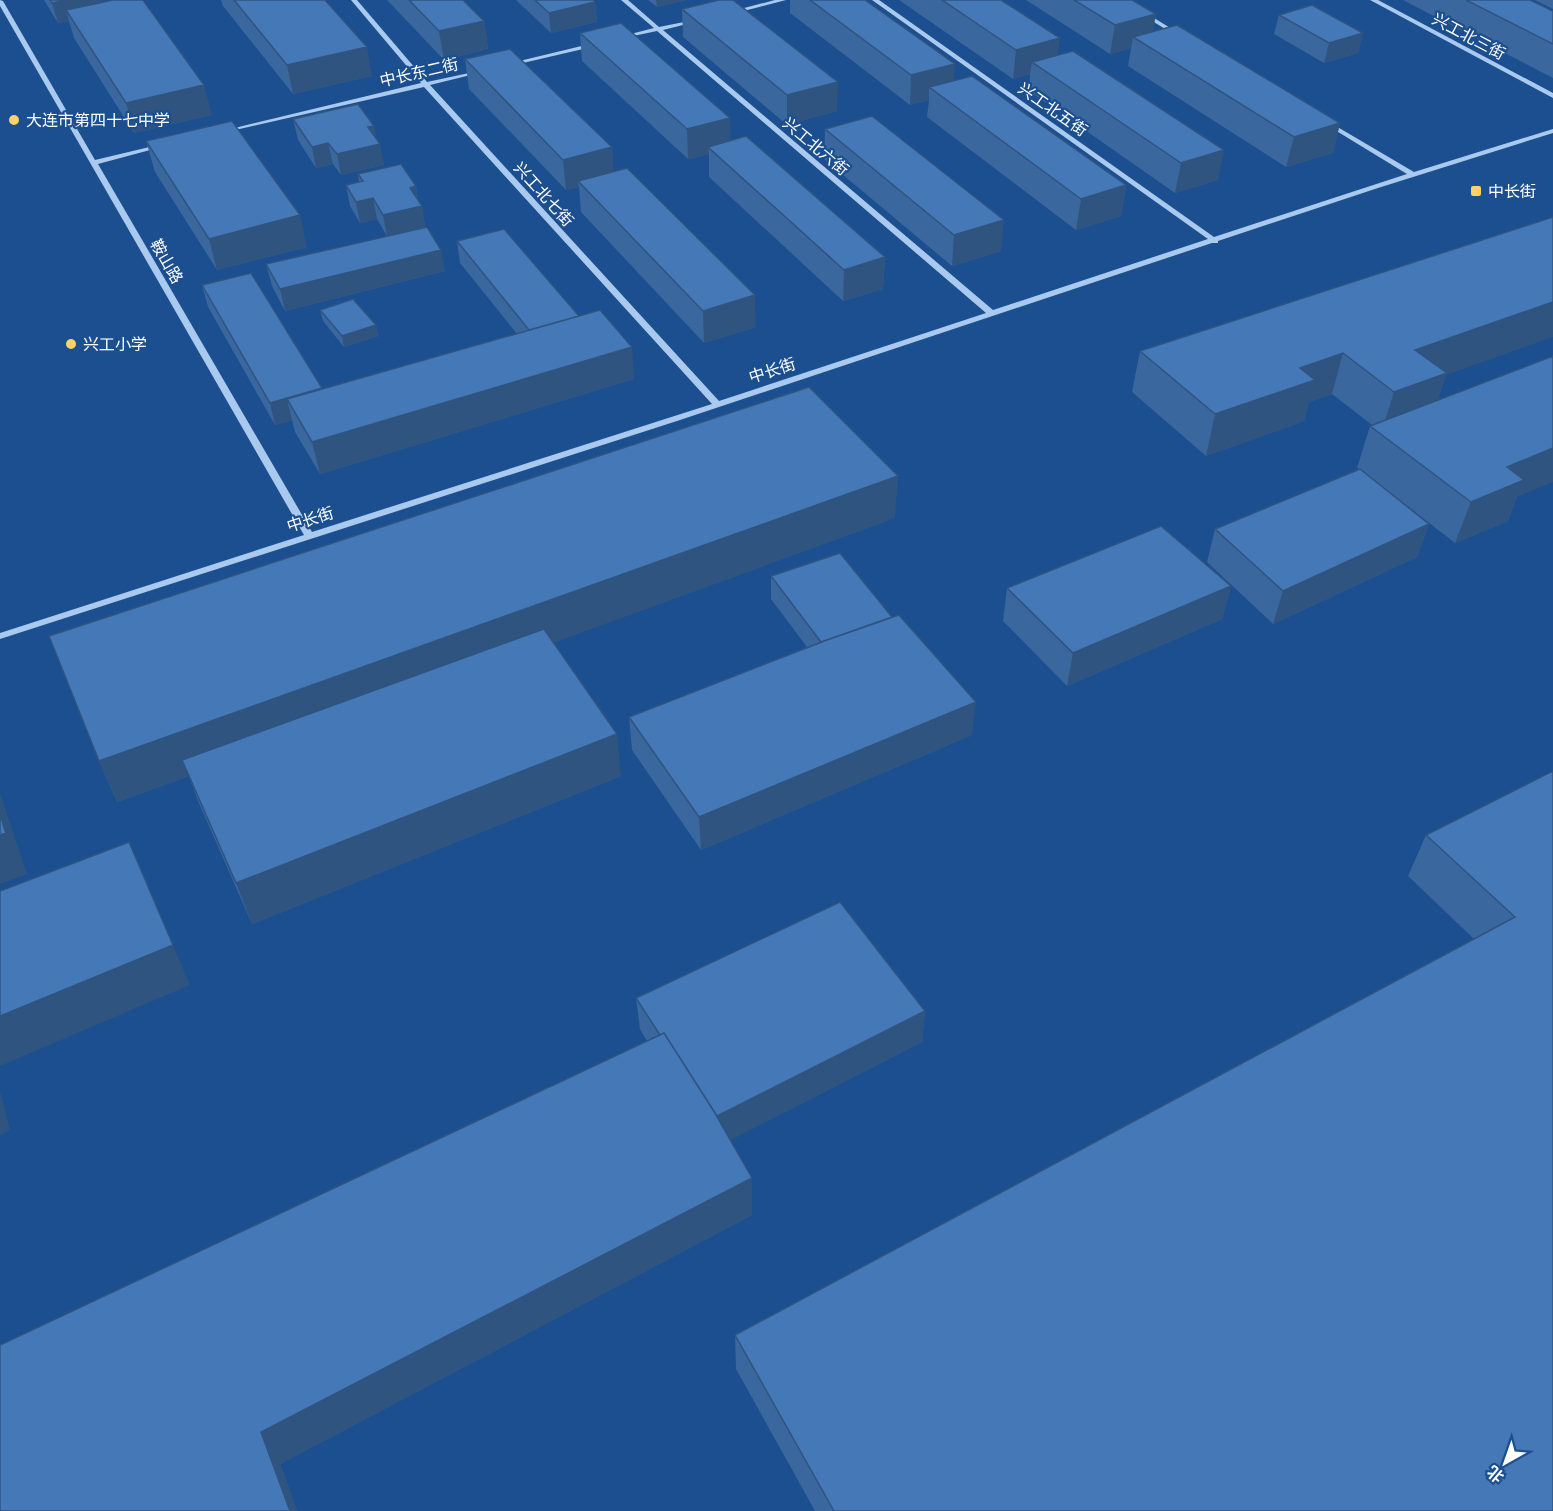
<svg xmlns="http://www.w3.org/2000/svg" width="1553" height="1511" font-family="'Noto Sans','Noto Sans SC',sans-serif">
<rect width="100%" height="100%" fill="#1b4f8f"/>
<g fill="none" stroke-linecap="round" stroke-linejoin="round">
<path fill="#a9c9ee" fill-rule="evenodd" d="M0,0L3,1L95,160L162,144L165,146L98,164L312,532L712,404L424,87L222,133V131L421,83L351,0H357L427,82L483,70V72L430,85L719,401L986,313L657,31L619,39V37L654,28L621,0H628L659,27L699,19V21L663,30L993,310L1208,239L872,0H879L1214,237L1407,174L1325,124V122H1329L1414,172L1553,129V133L1378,188L1218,241V243H1212L677,421L0,639V633L304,535L0,6Z
M775,0H786L732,14L729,12Z
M1118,0H1125L1180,34L1175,35Z
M1370,0H1378L1553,93V98Z
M594,43L596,44V46L510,66L507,64Z"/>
</g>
<path fill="#3a679d" d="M44,0H102L103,2L212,115L134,133L74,38L69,21L58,23Z
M221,0H325L372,76L293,94L223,6Z
M387,0H463L484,21L488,49L444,60Z
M516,0H593L595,2L597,22L551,33Z
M648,0H687L657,7Z
M790,0H865L954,80L1126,185L1121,216L1076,230L927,117L929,100L910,105L790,13Z
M899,0H1001L1058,55L1218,180L1175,193L1029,91L1030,74L1013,79Z
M1026,0H1132L1153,31L1340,123L1333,153L1286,167L1128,66L1131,48L1110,54Z
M1403,0H1530L1553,11V78Z
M1535,0H1553V9Z
M682,9L837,111L787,125L683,37Z
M1279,15L1363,33L1358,53L1324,63L1274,34Z
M580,33L731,140L885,257L883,289L843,301L709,177V154L688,159L582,61Z
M465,59L612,147L613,172L756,327L704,343L581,212L579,187L566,190L469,89Z
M293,119L376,139L384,165L341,175L333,164L316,168L298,140Z
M825,129L1001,251L952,266L824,159Z
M146,141L307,247L217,270L155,172Z
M358,174L416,186L418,201L422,206L425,227L445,271L285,311L272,286L266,264L387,236L377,219L360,223L350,206L346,185L359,182Z
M1553,217L1446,375L1437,401L1517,497L1508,521L1455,543L1388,491L1429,524L1417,557L1273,624L1207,562L1215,529L1359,469L1357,468L1370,426L1372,425L1332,394L1309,402L1304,421L1206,456L1132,392L1140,351Z
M457,241L634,379L320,474L295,432L292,420L275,425L208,307L202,285L322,388L323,389L517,334L460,263Z
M320,310L376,325L378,336L344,347L323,321Z
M895,518L554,642L621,776L252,924L198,801L189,776L117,802L99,761Z
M771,576L972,735L701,850L632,750L629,717L807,647L771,599Z
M1231,586L1222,619L1067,686L1003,621L1007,588Z
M1553,771V1511H815L736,1369L735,1335L1474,939L1408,876L1426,835Z
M636,998L925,1011L922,1042L730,1140L752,1178V1215L280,1464L297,1511H0L647,1041L640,1029Z"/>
<path fill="#305480" d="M68,0H102L106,13L66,10L69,21L58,23L52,3Z
M656,0H687L657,7Z
M595,2L597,22L551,33L549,13Z
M1156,14L1151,43L1133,37L1131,48L1110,54L1115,25Z
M484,21L488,49L444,60L439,31Z
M1363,33L1358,53L1324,63L1329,43Z
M1060,38L1056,67L1032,62L1030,74L1013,79L1016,50Z
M367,47L372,76L293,94L287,65Z
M955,64L953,93L929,87V100L910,105L911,75Z
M838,82L837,111L787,125V95Z
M204,85L212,115L134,133L126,103Z
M730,118L731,148L708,147L709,154L688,159L687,129Z
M1340,123L1333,153L1286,167L1294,137Z
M374,126L377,145L380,144L384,165L341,175L337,154L368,127Z
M328,143L333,164L316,168L312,147Z
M612,147L614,178L578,181L579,187L566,190L563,160Z
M1224,150L1218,180L1175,193L1181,163Z
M1126,185L1121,216L1076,230L1081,199Z
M416,186L419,206H422L425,227L387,236L383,215L410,188Z
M373,198L377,219L360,223L356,202Z
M300,215L307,247L217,270L209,239Z
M1004,220L1001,251L952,266L954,235Z
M441,250L445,271L285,311L280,289Z
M885,257L883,289L843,301L844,270Z
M755,295L756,327L704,343L703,311Z
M1553,302V337L1446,375L1433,414L1381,433L1394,392L1415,350Z
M376,325L378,336L344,347L342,336Z
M632,347L634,379L320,474L312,442Z
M1343,353L1332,394L1309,402L1304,421L1206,456L1215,414L1300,368Z
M322,388L328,410L287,399L292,420L275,425L270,403Z
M1553,448V482L1517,497L1508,521L1455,543L1471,502L1507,467Z
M898,476L895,518L189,776L182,760L189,776L117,802L99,761Z
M1429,524L1417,557L1273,624L1283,591Z
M1231,586L1222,619L1067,686L1073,653Z
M976,702L972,735L701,850L699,817Z
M617,734L621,776L252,924L236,883Z
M0,793L27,874L0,884Z
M129,842L190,985L0,1066V1016Z
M925,1011L922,1042L715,1148L714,1118Z
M0,1091L10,1130L0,1135Z
M752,1178V1215L280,1464L297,1511H290L261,1432Z"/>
<path fill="#4478b7" stroke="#305480" stroke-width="1.5" d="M50,0H68L52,3Z
M113,0H143L204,85L126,103L66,10Z
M234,0H325L367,47L287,65Z
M409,0H463L484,21L439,31Z
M535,0H593L595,2L549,13Z
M719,0H733L838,82L787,95L682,9Z
M810,0H865L955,64L911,75Z
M942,0H1001L1060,38L1016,50Z
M1074,0H1132L1156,14L1115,25Z
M1466,0H1530L1553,11V44Z
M1312,5L1363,33L1329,43L1279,15Z
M621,23L730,118L687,129L580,33Z
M1177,25L1340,123L1294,137L1133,37Z
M510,49L612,147L563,160L465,59Z
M1073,51L1224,150L1181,163L1032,62Z
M972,76L1126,185L1081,199L929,87Z
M358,104L374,126L368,127L380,144L337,154L328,143L312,147L293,119Z
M872,116L1004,220L954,235L825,129Z
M232,121L300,215L209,239L146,141Z
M746,136L885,257L844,270L708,147Z
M401,164L416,186L410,188L422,206L383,215L373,198L356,202L346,185L363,181L358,174Z
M627,168L755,295L703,311L578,181Z
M1553,217V302L1415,350L1447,373L1394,392L1343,353L1300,368L1315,380L1215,414L1140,351Z
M427,227L441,250L280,289L266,264Z
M504,229L579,316L529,330L457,241Z
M251,273L322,388L270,403L202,285Z
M353,299L376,325L342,336L320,310Z
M600,310L632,347L312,442L287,399Z
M1553,356V448L1507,467L1524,480L1471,502L1370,426Z
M809,387L898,476L99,761L49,636Z
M1360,469L1429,524L1283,591L1215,529Z
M1161,526L1231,586L1073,653L1007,588Z
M840,553L892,617L821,642L771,576Z
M899,615L976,702L699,817L629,717L827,640Z
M544,629L617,734L236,883L182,760Z
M1553,771V1511H834L735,1335L1515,917L1426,835Z
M0,815L6,833L0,835Z
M129,842L173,945L0,1016V891Z
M840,902L925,1011L717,1116L664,1033L660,1035L636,998Z
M664,1033L713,1110L752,1178L261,1432L290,1511H0V1345Z"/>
<g fill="#ffd166" stroke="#1b4f8f" stroke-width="2">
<circle cx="14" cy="120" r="6"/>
<rect x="1470" y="185" width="12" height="12" rx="3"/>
<circle cx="71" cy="344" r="6"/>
</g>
<g text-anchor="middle" stroke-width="4.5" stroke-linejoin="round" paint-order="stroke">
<g font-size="16" fill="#fff" stroke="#1b4f8f">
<text transform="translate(1469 36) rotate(28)" y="6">兴工北三街</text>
<text transform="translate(419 72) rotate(-13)" y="6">中长东二街</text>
<text transform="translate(1053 109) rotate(35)" y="6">兴工北五街</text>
<text transform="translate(816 146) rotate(40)" y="6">兴工北六街</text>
<text transform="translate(544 194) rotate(48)" y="6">兴工北七街</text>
<text transform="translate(167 261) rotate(60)" y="6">鞍山路</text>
<text transform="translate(772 370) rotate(-18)" y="6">中长街</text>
<text transform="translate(310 519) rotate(-18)" y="6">中长街</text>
</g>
<g font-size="16" fill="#fff" stroke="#1b4f8f" text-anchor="start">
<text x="26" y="126">大连市第四十七中学</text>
<text x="1488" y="197">中长街</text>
<text x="83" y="350">兴工小学</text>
</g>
</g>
<g transform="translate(1505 1463) rotate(220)" stroke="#1b4f8f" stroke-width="4.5" paint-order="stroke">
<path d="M0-4.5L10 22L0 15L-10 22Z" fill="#ffffff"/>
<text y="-9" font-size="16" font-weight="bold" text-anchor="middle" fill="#ffffff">北</text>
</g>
</svg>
